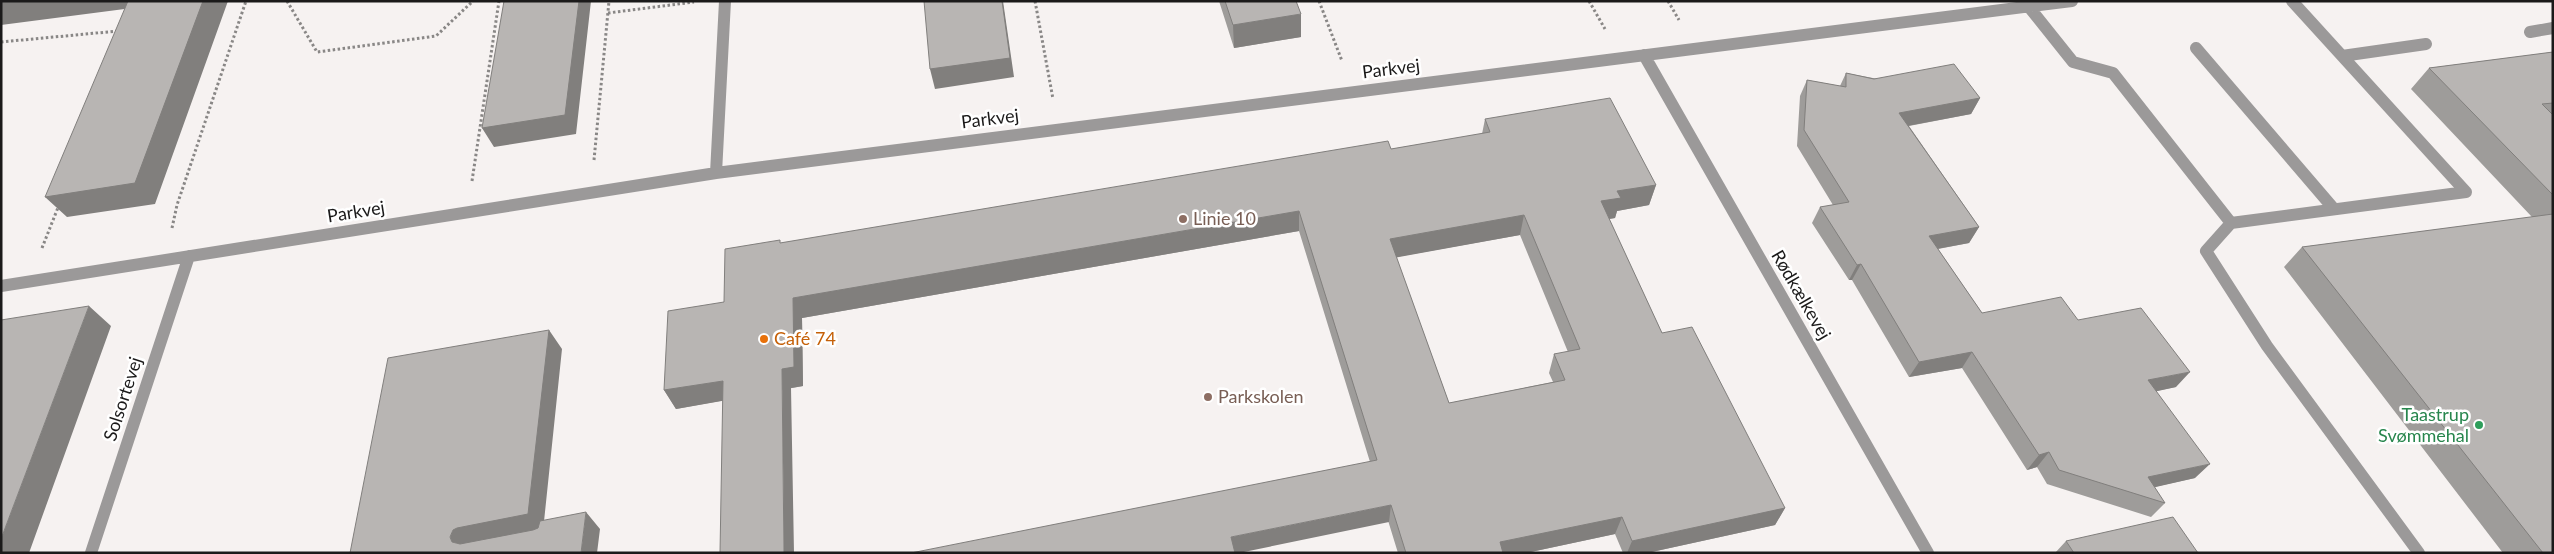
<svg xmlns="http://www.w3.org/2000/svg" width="2554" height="554" font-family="Lato,sans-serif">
<rect width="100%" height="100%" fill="#f6f2f1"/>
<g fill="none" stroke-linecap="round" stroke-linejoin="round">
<path stroke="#898786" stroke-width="3" stroke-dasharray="2.5 2.5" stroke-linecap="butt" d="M287,1L317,52L436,36L473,1
M1035,1L1053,99
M1319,1L1342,61
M1589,1L1605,29
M1668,1L1679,20
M608,13L694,2
M1,42L118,31
M594,160L609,1
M472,181L499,1
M172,228L177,205L246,1
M42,248L59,205"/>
<path stroke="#9b9999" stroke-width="12" d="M2292,1L2466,192L2231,223L2206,251L2267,346L2419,553
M2029,7L2073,62L2113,73L2231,223
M2530,32L2553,28
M2196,48L2334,209
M1644,55L1928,553
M2342,56L2426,44
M716,173L725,1
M1,286L716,173L2072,1
M91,553L189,256"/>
</g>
<path fill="#9e9c9a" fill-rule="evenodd" d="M1219,1H1296L1301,37L1234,48Z
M2553,52V553H2503L2284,267L2302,247L2532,217L2411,89L2429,68Z
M1846,73L1980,98L1971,114L1909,126L1979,227L1969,243L1938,249L1982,313L2078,320L2176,387L2156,391L2195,478L2154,487L2165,503L2151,517L2047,484L2037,467L2027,470L1962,368L1909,377L1852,280H1849L1812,223L1820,207L1833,205L1797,146L1800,96L1807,80L1840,86Z
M1485,119L1656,185L1649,205L1617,211L1615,218L1609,219L1662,333L1785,508L1775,525L1647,553H1623L1615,534L1526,553H1398L1299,231L802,318L803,386L676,409L664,390L724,302L781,243L1391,149L1482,134ZM1520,235L1568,352L1554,354L1549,373L1553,382L1449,403L1396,257Z
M2066,541L2198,553H2055Z"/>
<path fill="#817f7d" d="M1,1H140V7L1,25Z
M203,1H228L155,204L67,217L45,197Z
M579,1H591L576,134L494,147L482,128Z
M1002,1H1003L1014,77L935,89L930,69Z
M1301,14V37L1234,48L1233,25Z
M1980,98L1971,114L1891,129L1899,113Z
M1656,185L1649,205L1617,211L1615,218L1596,221L1601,201L1617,191Z
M1299,211V231L802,318L803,386L791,388L794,553H784L782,369L793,298Z
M1524,215L1520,235L1388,259L1390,239Z
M1979,227L1969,243L1920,252L1929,236Z
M1861,264L1852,280H1849L1857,265Z
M89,306L111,326L29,553H1V539Z
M549,330L562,349L543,531L469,547L452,542L450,537L453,530Z
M1972,352L1962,368L1909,377L1919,362Z
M2190,372L2176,387L2135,396L2148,380Z
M723,381L733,399L676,409L664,390Z
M2049,452L2037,467L2027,470L2039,455Z
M2210,464L2195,478L2134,492L2148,477Z
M1391,505L1389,522L1239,553H1232L1231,537Z
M1785,508L1775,525L1647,553H1627L1632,541Z
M586,512L600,529L597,553H581Z
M1622,517L1615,534L1526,553H1497L1500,542Z"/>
<path fill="#b8b5b3" stroke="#817f7d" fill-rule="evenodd" d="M128,1H203L135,183L45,197Z
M504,1H579L565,115L482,128Z
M924,1H1002L1010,58L930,69Z
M1225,1H1296L1301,14L1233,25Z
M2553,52V103L2542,104L2553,115V195L2429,68Z
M1954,64L1980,98L1899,113L1979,227L1929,236L1982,313L2061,297L2078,320L2141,308L2190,372L2148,380L2210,464L2148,477L2165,503L2059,470L2049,452L2039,455L1972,352L1919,362L1861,264L1857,265L1820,207L1849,202L1804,130L1807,80L1846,87V73L1874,79Z
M1610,98L1656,185L1617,191L1621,198L1601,201L1662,333L1692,327L1785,508L1632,541L1622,517L1500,542L1503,553H1406L1391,505L1231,537L1235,553H911L1377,460L1299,211L793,298L794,367L782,369L784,553H720L723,381L664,390L668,311L724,302L725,249L780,240V243L1388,141L1391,149L1490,132L1485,119ZM1524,215L1580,349L1554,354L1565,380L1449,403L1390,239Z
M2553,214V553H2543L2302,247Z
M89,306L1,539V320Z
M549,330L528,514L457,528L453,530L450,537L452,542L460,544L533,530L538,528L540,521L586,512L581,553H350L388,358Z
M2173,517L2198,553H2074L2066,541Z"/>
<g fill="#8d6e63" stroke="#fff" stroke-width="2">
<circle cx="1183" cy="219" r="5"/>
<circle cx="1208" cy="397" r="5"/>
</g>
<circle fill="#e8710a" stroke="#fff" stroke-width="2" cx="764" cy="339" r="5"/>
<circle fill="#2e9e5b" stroke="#fff" stroke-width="2" cx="2479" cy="425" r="5"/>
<g text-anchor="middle" stroke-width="5" stroke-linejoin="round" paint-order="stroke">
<g font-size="18" fill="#1b1a1a" stroke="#fff">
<text transform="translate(1391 69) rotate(-7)" y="6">Parkvej</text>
<text transform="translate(990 119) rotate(-7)" y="6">Parkvej</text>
<text transform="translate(356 212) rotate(-9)" y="6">Parkvej</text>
<text transform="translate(1801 295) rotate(60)" y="6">Rødkælkevej</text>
<text transform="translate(123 399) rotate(-72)" y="6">Solsortevej</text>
</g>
<g font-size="18" fill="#785e54" stroke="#fff" text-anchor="start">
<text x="1193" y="225">Linie 10</text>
<text x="1218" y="403">Parkskolen</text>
</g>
<g font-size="18" fill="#c56008" stroke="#fff" text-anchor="start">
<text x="774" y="345">Café 74</text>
</g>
<g font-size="18" fill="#27864d" stroke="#fff" text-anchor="end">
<text x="2469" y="421">Taastrup<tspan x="2469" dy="21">Svømmehal</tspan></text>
</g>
</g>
<rect width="2554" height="554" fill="none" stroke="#1b1a1a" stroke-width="5"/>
</svg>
